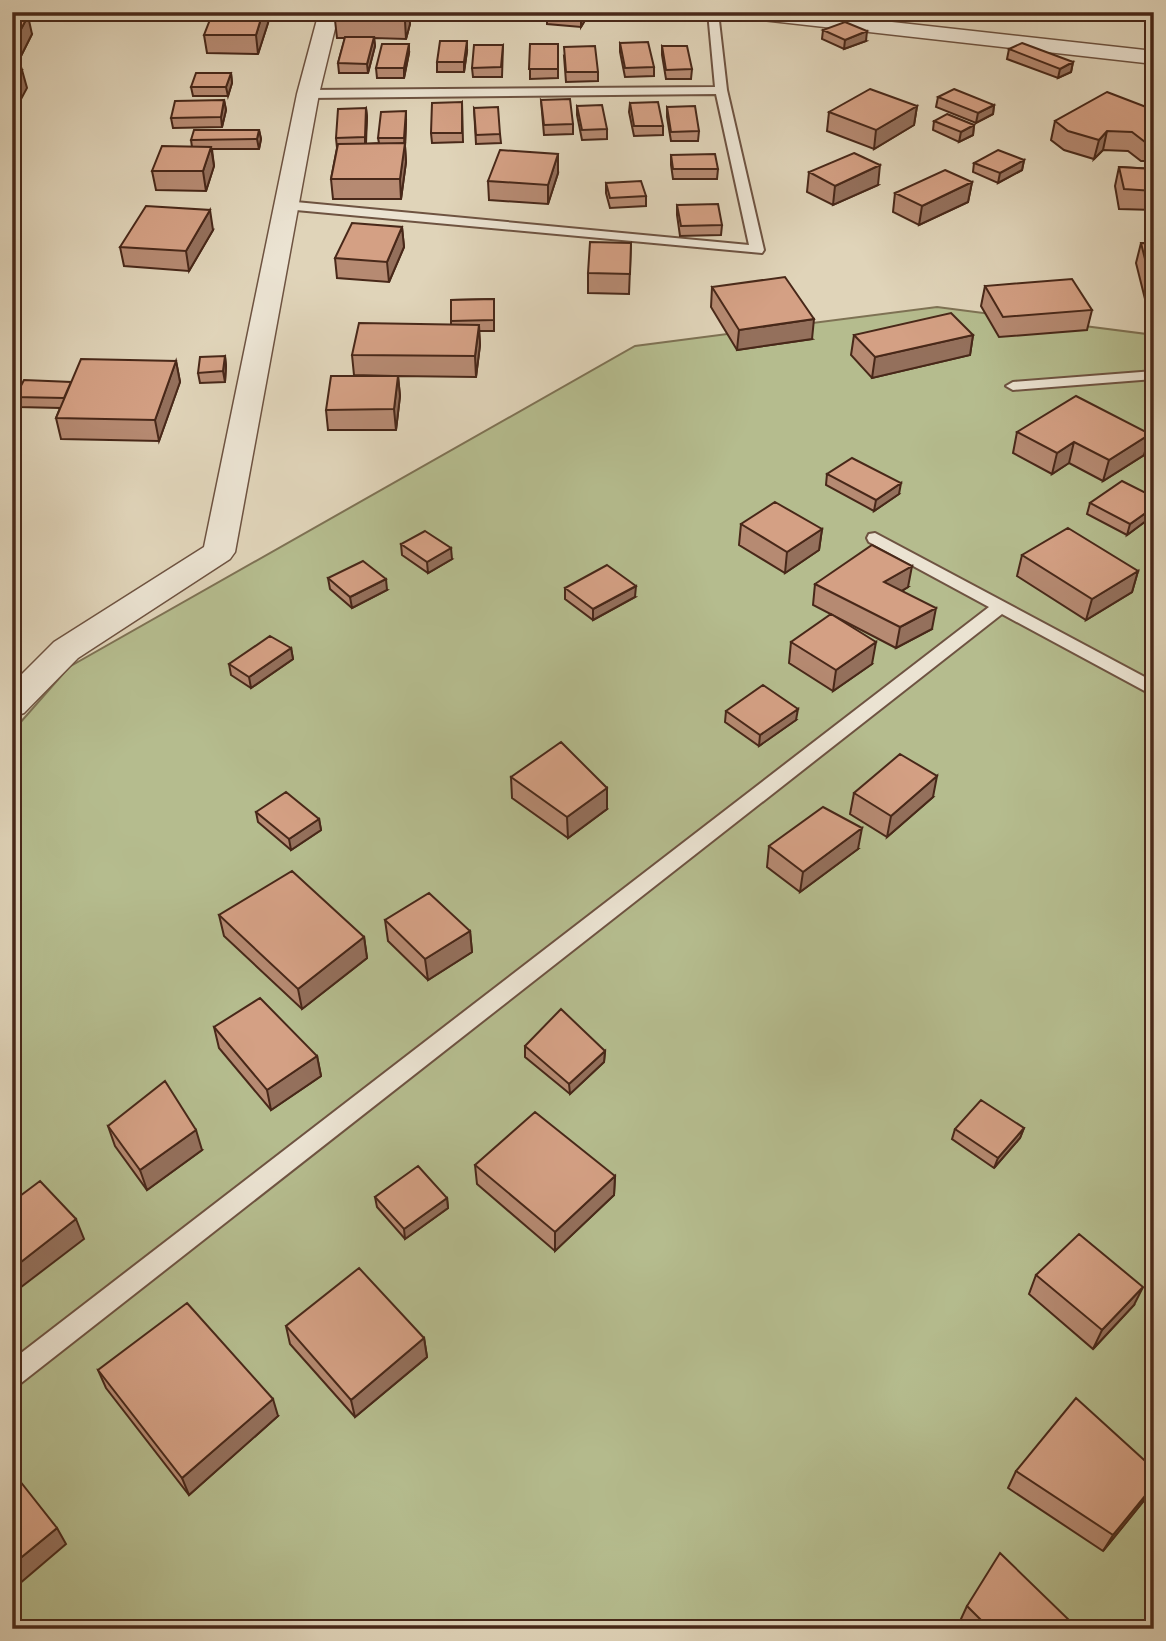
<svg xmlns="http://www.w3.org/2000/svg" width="1166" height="1641" font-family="Alegreya,serif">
<rect width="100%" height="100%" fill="#e0d4b9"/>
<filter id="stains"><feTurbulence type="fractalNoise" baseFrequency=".00286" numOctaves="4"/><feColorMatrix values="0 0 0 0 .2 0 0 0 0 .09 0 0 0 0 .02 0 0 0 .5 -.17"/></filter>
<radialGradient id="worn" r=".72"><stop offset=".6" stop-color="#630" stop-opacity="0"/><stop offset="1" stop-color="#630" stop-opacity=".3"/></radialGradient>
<path fill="#b5bc8e" stroke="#7e7254" stroke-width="2" d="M937,307L1154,335V1629H12V732L69,667L635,346Z"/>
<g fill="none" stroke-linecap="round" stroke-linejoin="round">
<g stroke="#6e5341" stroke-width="4">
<path id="service" d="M708,12H718L727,90L764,250L762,253L285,209L279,205L285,201L749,245L716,94L308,98L302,94L308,90L715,87Z
M1154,371V379L1013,390L1006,386L1013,382Z
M875,533L1154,682V696L1002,614L21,1383L12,1387V1360L989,607L869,542L867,538L869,534Z"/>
</g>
<g stroke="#6e5341" stroke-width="3">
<path id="minor" d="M319,12H339L319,94L235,552L230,559L78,658L24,713L12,717V684L54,642L204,547L297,94Z
M734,12H802L1154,51V64L744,18L737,16Z"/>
</g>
<use href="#service" fill="#ebe3d2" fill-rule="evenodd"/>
<use href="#minor" fill="#ebe3d2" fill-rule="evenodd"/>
</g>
<path fill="#b68a72" stroke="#482819" stroke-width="2" d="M88,12H156L153,19L89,18Z
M337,12H424L423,19H409L410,24L406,39L374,38L375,46L368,73H339L338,63L345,38H337L335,20Z
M590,12L581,27L547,24V15Z
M12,16L32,34L16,66H12Z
M268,23L258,54L207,53L204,35Z
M823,30L866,41L844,49L822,39Z
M620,43L654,67V76L625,77L620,52Z
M530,44H558V78L530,79Z
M503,45L502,77H473L472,68Z
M662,46L692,69L691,79H666L662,55Z
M1009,49L1073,62L1071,72L1058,78L1007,59Z
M467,51L464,72H437V62Z
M409,53L404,78H377L376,68Z
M564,56L598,72V81L566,82Z
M231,73L232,83L228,96H193L191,87Z
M938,97L994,105L993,114L976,123L936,107Z
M224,100L226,110L222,127L173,128L171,118Z
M541,100L573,124V134L544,135Z
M462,102L463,142L432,143L431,133Z
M630,103L663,126V135L634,136L629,112Z
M577,106L607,129V139L582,140L577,115Z
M917,106L914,125L874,149L827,131L829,112Z
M667,107L699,131L698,141H671L667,117Z
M366,108L367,117L366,144L379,143L378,138L406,121L405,146L406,162L401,199H333L331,179L337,148L336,138Z
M474,108L500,134L501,143L476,144Z
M1154,110V161H1141L1128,151L1103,150L1094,159L1064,150L1051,140L1055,121Z
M934,121L974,125L973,135L959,142L933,130Z
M259,130L261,139L259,149H212L214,166L206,191L156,190L152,171L192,147L191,140Z
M671,155L718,169L717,179H673L671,165Z
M1024,160L1022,170L998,183L973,172L974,163Z
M1119,167L1154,169V210L1119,209L1115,186Z
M809,172L878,185L833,205L807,192Z
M558,173L548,204L489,200L488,181Z
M972,182L968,202L919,225L893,212L895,193Z
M606,183L646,196V206L610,208L606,193Z
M677,205L722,225L721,235L680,236L677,215Z
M402,227L404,247L389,282L337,278L335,258Z
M213,230L189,271L124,266L120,247Z
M631,243L629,294L588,293V273Z
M1141,243L1154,244V307H1147L1136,263Z
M985,286L1092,310L1087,330L999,337L981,306Z
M712,287L812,339L737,350L711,307Z
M494,299V331H479L480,345L476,377L398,376L400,396L396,430H328L326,410L393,376L354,375L352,355L451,325V300Z
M854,335H973L970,355L872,378L851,355Z
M225,356L226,366L225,382L200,383L198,373Z
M176,361L180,382L159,441L61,439L56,418L60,408L18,407L15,397L71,382Z
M1017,432L1150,434L1144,455L1103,481L1069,463L1052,474L1013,453Z
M827,474L899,494L874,511L826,485Z
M1154,497V515L1127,535L1087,514L1090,503Z
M741,524L822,529L819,550L785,573L739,545Z
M401,544L452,559L428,573L402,555Z
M1022,555L1138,571L1132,592L1086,620L1017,576Z
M328,578L387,590L352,608L330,589Z
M815,584L908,587L902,591L932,629L896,648L813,605Z
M565,588L635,597L593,620L565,599Z
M791,642L872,664L833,691L789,663Z
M291,648L293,659L251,688L231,675L229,664Z
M726,711L796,720L759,746L725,722Z
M511,777L607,809L568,838L512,798Z
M854,793L933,797L887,837L850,814Z
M256,812L319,819L321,830L291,850L258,822Z
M769,846L858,849L800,892L767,867Z
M219,915L364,937L367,958L302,1009L224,936Z
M385,920L470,931L472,952L428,980L388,941Z
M214,1027L317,1056L321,1076L271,1110L219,1048Z
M525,1046L605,1051L604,1062L570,1094L525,1057Z
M108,1126L202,1150L147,1190L115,1146Z
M1024,1128L1020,1138L994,1168L952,1139L955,1129Z
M475,1165L615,1176L614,1195L555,1251L477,1184Z
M375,1197L447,1198L448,1208L405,1239L377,1207Z
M1036,1275L1134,1305L1093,1349L1029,1294Z
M286,1326L424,1338L427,1357L355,1417L290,1344Z
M98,1370L278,1416L189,1495L106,1388Z
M1154,1404V1421L1146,1415L1151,1406Z
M1154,1469V1488L1151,1492L1103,1551L1008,1488L1016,1471Z
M967,1606L1064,1629H967L960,1621Z"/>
<path fill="#94705c" stroke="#482819" stroke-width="2" d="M263,12H267L268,23L258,54L256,35Z
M407,12H409L410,24L406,39L405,21Z
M584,12H590L581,27V18Z
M28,16L32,34L16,66L12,46Z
M867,31L866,41L844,49L845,40Z
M374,37L375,46L368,73L367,64Z
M467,41V51L464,72V62Z
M409,44V53L404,78V68Z
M1073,62L1071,72L1058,78L1060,69Z
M22,70L27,88L12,116V89Z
M231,73L232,83L228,96L226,87Z
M224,100L226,110L222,127L221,117Z
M994,105L993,114L976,123L978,113Z
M917,106L914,125L874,149L876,130Z
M366,108L367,117L365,147V137Z
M406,111V121L405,146L406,162L401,199L400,179L404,144Z
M974,125L973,135L959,142L961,132Z
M259,130L261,139L259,149L257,139Z
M1107,131L1103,150L1094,159L1099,140Z
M211,147L214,166L206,191L203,171Z
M558,154V173L548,204V185Z
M1024,160L1022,170L998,183L1000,173Z
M880,165L878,185L833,205L835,186Z
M972,182L968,202L919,225L922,206Z
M210,210L213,230L189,271L186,251Z
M402,227L404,247L389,282L387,262Z
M814,319L812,339L737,350L739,330Z
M479,325L480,345L476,377L475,356Z
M973,335L970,355L872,378L875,357Z
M225,356L226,366L225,382L223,371Z
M176,361L180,382L159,441L155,420Z
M398,376L400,396L396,430L394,409Z
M1150,434L1144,455L1103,481L1109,460Z
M1074,442L1069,463L1052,474L1057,453Z
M901,483L899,494L874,511L876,500Z
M1154,507V515L1127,535L1130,524Z
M822,529L819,550L785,573L787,552Z
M451,548L452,559L428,573L427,562Z
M912,566L908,587L881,603L884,582Z
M1138,571L1132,592L1086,620L1092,599Z
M386,579L387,590L352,608L350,597Z
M636,586L635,597L593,620V609Z
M936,608L932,629L896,648L900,627Z
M876,642L872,664L833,691L836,670Z
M291,648L293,659L251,688L249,677Z
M798,709L796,720L759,746L760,735Z
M937,776L933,797L887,837L891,816Z
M607,788V809L568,838L567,817Z
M319,819L321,830L291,850L289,839Z
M862,828L858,849L800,892L803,872Z
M470,931L472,952L428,980L425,959Z
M364,937L367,958L302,1009L298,989Z
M605,1051L604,1062L570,1094L569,1084Z
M317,1056L321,1076L271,1110L267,1090Z
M1024,1128L1020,1138L994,1168L998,1158Z
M196,1130L202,1150L147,1190L140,1170Z
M615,1176L614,1195L555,1251V1232Z
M447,1198L448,1208L405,1239L404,1229Z
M76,1219L84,1239L12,1294V1269Z
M1143,1287L1134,1305L1093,1349L1102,1330Z
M424,1338L427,1357L355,1417L351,1400Z
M273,1399L278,1416L189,1495L182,1478Z
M1154,1485V1488L1151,1492L1103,1551L1113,1535Z
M57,1528L66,1544L12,1590V1565Z"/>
<path fill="#d4a084" stroke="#482819" stroke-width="2" d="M213,12H263L256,35H204Z
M337,12H407L405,21L335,20Z
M549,12H584L581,18L547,15Z
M12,16H28L12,46Z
M845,22L867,31L845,40L823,30Z
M345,37H374L367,64L338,63Z
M440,41H467L464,62H437Z
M648,42L654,67L625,68L620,43Z
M1022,43L1073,62L1060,69L1009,49Z
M382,44H409L404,68H376Z
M530,44H558V69H529Z
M474,45H503L501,67L472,68Z
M595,46L598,72H566L564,47Z
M662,46H687L692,69L666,70Z
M12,70H22L12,89Z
M196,73H231L226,87H191Z
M870,89L917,106L876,130L829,112Z
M954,89L994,105L978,113L938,97Z
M1107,92L1154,110V142H1145L1132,132L1107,131L1099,140L1068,131L1055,121Z
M570,99L573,124L544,125L541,100Z
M224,100L221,117L171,118L175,101Z
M462,102V133H431L432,103Z
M658,102L663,126H634L630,103Z
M602,105L607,129L582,130L577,106Z
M695,106L699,131L671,132L667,107Z
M498,107L500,134L476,135L474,108Z
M366,108L365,137L336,138L338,109Z
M406,111L404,138H378L381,112Z
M947,114L974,125L961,132L934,121Z
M194,130H259L257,139L191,140Z
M405,143L400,179H331L338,144Z
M162,146L211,147L203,171H152Z
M500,150L558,154L548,185L488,181Z
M998,150L1024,160L1000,173L974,163Z
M854,153L880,165L835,186L809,172Z
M715,154L718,169H673L671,155Z
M1119,167L1154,169V191L1124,189Z
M945,170L972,182L922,206L895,193Z
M641,181L646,196L610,198L606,183Z
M718,204L722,225L681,226L677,205Z
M146,206L210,210L186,251L120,247Z
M352,223L402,227L387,262L335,258Z
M590,242L631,243L630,274L588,273Z
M1141,243L1154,244V287H1152Z
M785,277L814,319L739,330L712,287Z
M1072,279L1092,310L1003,317L985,286Z
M494,299V320L451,321V300Z
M951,313L973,335L875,357L854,335Z
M359,323L479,325L475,356L352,355Z
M225,356L223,371L198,373L200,357Z
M81,359L176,361L155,420L56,418Z
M331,376H398L394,409L326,410Z
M24,380L71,382L64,398L15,397Z
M1076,396L1150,434L1109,460L1074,442L1057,453L1017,432Z
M852,458L901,483L876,500L827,474Z
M1122,481L1154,497V507L1130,524L1090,503Z
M775,502L822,529L787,552L741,524Z
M1068,528L1138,571L1092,599L1022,555Z
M425,531L451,548L427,562L401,544Z
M872,545L912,566L884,582L936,608L900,627L815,584Z
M363,561L386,579L350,597L328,578Z
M607,565L636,586L593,609L565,588Z
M831,614L876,642L836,670L791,642Z
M270,636L291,648L249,677L229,664Z
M763,685L798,709L760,735L726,711Z
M561,742L607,788L567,817L511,777Z
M900,754L937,776L891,816L854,793Z
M286,792L319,819L289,839L256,812Z
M823,807L862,828L803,872L769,846Z
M292,871L364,937L298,989L219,915Z
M429,893L470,931L425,959L385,920Z
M260,998L317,1056L267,1090L214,1027Z
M561,1009L605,1051L569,1084L525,1046Z
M165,1081L196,1130L140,1170L108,1126Z
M981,1100L1024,1128L998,1158L955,1129Z
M535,1112L615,1176L555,1232L475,1165Z
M418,1166L447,1198L404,1229L375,1197Z
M40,1181L76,1219L12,1269V1202Z
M1079,1234L1143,1287L1102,1330L1036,1275Z
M359,1268L424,1338L351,1400L286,1326Z
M187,1303L273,1399L182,1478L98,1370Z
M1076,1398L1154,1469V1485L1113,1535L1016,1471Z
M12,1471L57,1528L12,1565Z
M1000,1553L1069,1620L1061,1629H990L967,1606Z"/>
<rect width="1166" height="1641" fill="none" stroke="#e0d4b9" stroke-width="42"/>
<rect x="14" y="14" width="1138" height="1613" fill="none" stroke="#482819" stroke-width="3.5"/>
<rect x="21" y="21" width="1124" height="1599" fill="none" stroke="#482819" stroke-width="2"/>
<rect width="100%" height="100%" filter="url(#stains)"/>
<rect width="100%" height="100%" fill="url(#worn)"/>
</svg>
